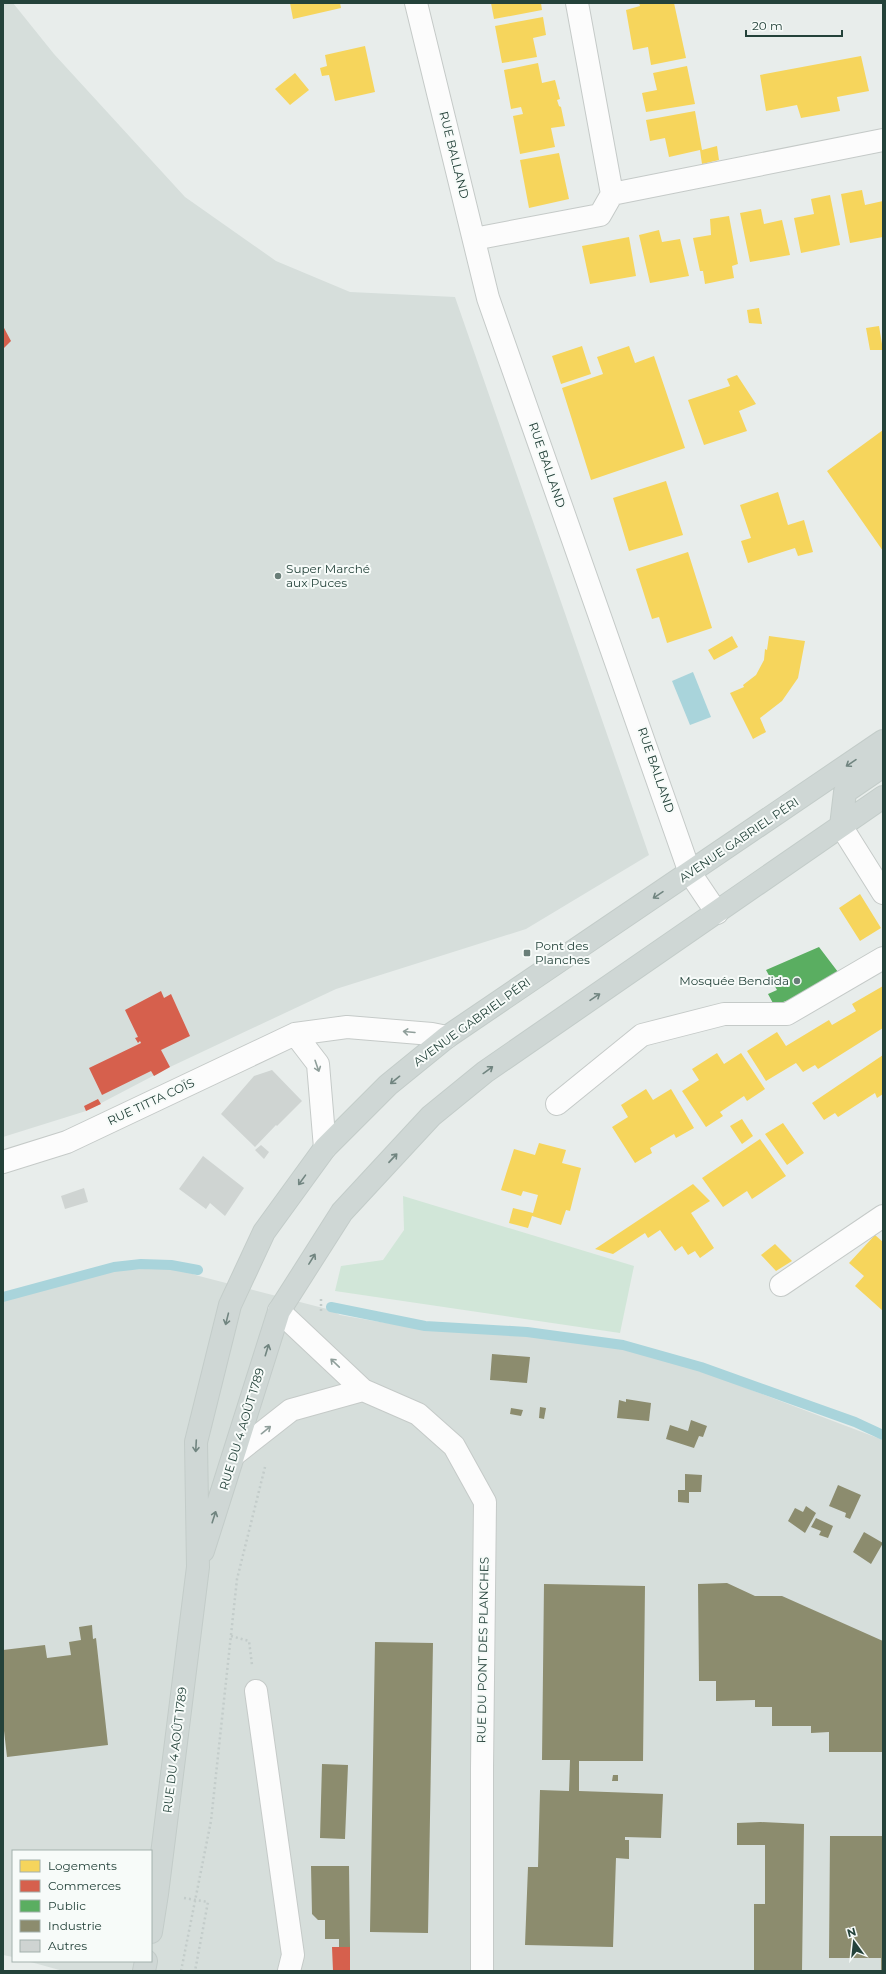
<svg xmlns="http://www.w3.org/2000/svg" width="886" height="1974" font-family="Montserrat,sans-serif">
<rect width="100%" height="100%" fill="#e8edeb"/>
<path fill="#d6dedb" d="M3,3H13L54,54L185,197L276,261L350,292L455,297L649,855L526,929L336,989L170,1067L86,1111L3,1137Z
M174,1268L199,1276L331,1310L340,1315L374,1321L426,1329L528,1335L630,1350L699,1370L883,1440V1971H63L27,1961H151V1851H13V1957L3,1955V1298L91,1273L96,1276L118,1270Z"/>
<path fill="#d1e6d8" d="M403,1196L634,1266L620,1333L335,1291L341,1266L383,1260L404,1230Z"/>
<path fill="#a9d4db" d="M693,672L711,717L690,725L672,681Z"/>
<path fill="#f6d55c" d="M290,3H340L341,8L293,19Z
M491,3H541L542,10L494,19Z
M639,3H674L686,58L651,65L648,47L633,50L626,10L640,6Z
M543,17L546,35L533,38L537,57L502,63L495,26Z
M365,46L375,92L335,101L329,75L322,76L320,68L327,66L325,55Z
M861,56L869,91L837,97L840,111L801,118L797,105L766,111L760,75Z
M538,63L542,83L555,80L560,99L557,100L559,106L561,107L565,126L551,128L555,147L520,154L513,116L523,114L521,107L511,109L504,70Z
M687,66L695,104L646,112L642,93L657,90L653,73Z
M295,73L309,90L290,105L275,89Z
M695,111L702,150L717,146L719,160L702,164L700,150L669,157L665,138L650,141L646,120Z
M559,153L569,199L529,208L520,160Z
M862,190L865,205L883,201V237L850,243L841,194Z
M830,195L840,245L801,253L794,218L814,214L811,199Z
M761,209L764,224L782,220L790,255L750,262L740,213Z
M729,216L738,264L732,266L734,278L705,284L703,271H700L693,238L711,235L710,219Z
M659,230L662,242L680,239L689,276L650,283L639,235Z
M629,237L636,276L590,284L582,246Z
M759,308L762,324L749,323L747,310Z
M879,326L883,350H870L866,328Z
M582,346L591,374L561,384L552,356Z
M629,346L635,363L654,356L685,448L591,480L562,388L603,374L597,357Z
M737,375L756,404L739,411L747,431L704,445L688,400L730,386L727,379Z
M883,430V551L827,471Z
M666,481L683,535L629,551L613,498Z
M778,492L788,525L804,520L813,552L798,556L795,548L748,563L741,541L751,538L740,505Z
M688,552L712,628L667,643L659,617L652,619L636,569Z
M732,636L738,647L714,660L708,650Z
M769,636L805,641L798,678L782,701L760,718L766,732L753,739L730,693L744,687L743,685L756,675L764,660L765,649L767,650Z
M860,894L881,928L860,941L839,908Z
M883,986V1028L818,1069L815,1065L803,1072L796,1063L766,1081L747,1051L777,1032L786,1046L829,1020L832,1025L856,1011L852,1004Z
M717,1053L724,1064L741,1053L765,1089L747,1101L744,1096L720,1112L723,1116L706,1127L682,1091L699,1080L692,1069Z
M883,1055V1094L877,1098L875,1093L838,1117L835,1113L824,1120L812,1103Z
M646,1089L653,1100L671,1089L694,1128L676,1138L674,1134L650,1148L652,1153L635,1163L612,1127L628,1117L621,1105Z
M742,1119L753,1136L742,1144L730,1126Z
M783,1123L804,1153L787,1165L765,1134Z
M760,1139L786,1176L752,1199L747,1191L723,1207L702,1178Z
M539,1143L566,1150L562,1163L581,1168L570,1211L566,1210L561,1225L532,1216L528,1228L509,1223L513,1208L533,1213L538,1195L523,1191L521,1196L501,1190L514,1149L535,1155Z
M693,1184L710,1201L691,1213L714,1248L700,1258L695,1251L688,1255L682,1246L675,1251L660,1230L648,1238L645,1233L613,1254L595,1249Z
M875,1235L883,1242V1311L855,1286L864,1276L849,1263Z
M775,1244L792,1261L776,1271L761,1255Z"/>
<path fill="#d6604d" d="M3,326L11,341L3,349Z
M161,991L164,998L171,994L190,1036L161,1050L170,1067L154,1076L151,1071L102,1095L89,1068L141,1043L140,1041L138,1043L135,1038L138,1037L125,1010Z
M98,1099L101,1104L86,1111L84,1106Z
M332,1947H350V1971H333Z"/>
<path fill="#5aae61" d="M819,947L838,972L789,1000L774,1005L768,994L777,990L766,970Z"/>
<path fill="#8c8c6e" d="M492,1354L530,1357L527,1383L490,1380Z
M626,1399L651,1403L649,1421L617,1418L619,1400L626,1402Z
M540,1407L546,1408L544,1419L539,1418Z
M511,1408L523,1410L521,1416L510,1414Z
M691,1420L707,1426L703,1437L699,1436L694,1448L666,1439L670,1425L688,1431Z
M685,1474L702,1475L701,1492H689V1503L678,1502V1490H685Z
M838,1485L861,1495L850,1519L845,1517L846,1513L829,1506Z
M806,1506L816,1513L805,1533L788,1521L795,1508L803,1512Z
M816,1518L833,1526L828,1538L819,1535L821,1531L811,1527Z
M864,1532L883,1543L871,1564L853,1552Z
M727,1583L755,1596H782L883,1641V1752H829V1732L811,1733V1726H772V1707H755V1700L716,1701V1681H699L698,1584Z
M544,1584L645,1586L643,1761H579V1791L663,1794L661,1838L625,1837V1840H629V1859L616,1858L613,1947L525,1945L528,1867H538L540,1790L569,1791L570,1760H542Z
M92,1625L93,1639L96,1638L108,1745L7,1757L3,1722V1650L45,1645L47,1658L71,1655L69,1642L81,1640L79,1627Z
M375,1642L433,1643L428,1933L370,1932Z
M322,1764L348,1765L345,1839L320,1838Z
M613,1775H618V1781H612Z
M761,1822L804,1824L802,1971H754V1904H765V1845H737V1823Z
M830,1836H883V1971H881V1958H829Z
M311,1866H349L350,1947H339V1939H325V1920H318L312,1914Z"/>
<g fill="none" stroke-linecap="round" stroke-linejoin="round">
<path stroke="#a9d4db" stroke-width="10" d="M3,1297L114,1267L141,1264L171,1265L198,1270
M331,1307L425,1326L527,1332L623,1345L701,1367L855,1422L883,1435"/>
</g>
<path fill="#cfd4d2" d="M272,1070L302,1101L277,1126L276,1125L255,1147L221,1114L254,1076Z
M261,1145L269,1152L264,1159L255,1150Z
M203,1156L244,1188L225,1216L210,1203L206,1209L179,1189Z
M84,1188L88,1202L65,1209L61,1196Z"/>
<g fill="none" stroke-linecap="round" stroke-linejoin="round">
<g stroke="#c5cac8" stroke-width="24">
<path id="minor" d="M416,3L488,298L690,873L717,913
M577,3L612,194L883,140
M474,239L600,215L612,194
M841,826L883,893
M295,1034L318,1064L325,1148
M557,1104L642,1035L724,1014H787L883,958
M3,1162L67,1142L295,1034L347,1027L432,1034L447,1037
M781,1285L883,1216
M279,1311L363,1390L418,1414L454,1446L485,1502L482,1768V1971
M235,1454L291,1410L363,1390
M256,1691L293,1955L289,1971"/>
</g>
<g stroke="#c3ccc9" stroke-width="24">
<path id="primary" d="M841,826L845,792L883,766
M203,1551L279,1311L342,1212L431,1116L485,1072L883,797
M151,1932L157,1894L198,1567L196,1442L230,1305L264,1232L325,1148L388,1085L447,1037L883,741
M144,1971L146,1961"/>
</g>
<path stroke="#c3ccca" stroke-width="2.5" stroke-dasharray="2 3" stroke-linecap="butt" d="M321,1311V1298
M231,1636L249,1641L252,1665
M184,1898L208,1902L195,1971
M181,1971L211,1821L237,1579L265,1467"/>
<use href="#minor" stroke="#fcfcfc" stroke-width="22"/>
<use href="#primary" stroke="#cfd7d5" stroke-width="22"/>
</g>
<defs><path id="oneway-shaft" d="M-6 0H5M1.5-3L5.5 0L1.5 3" fill="none" stroke-width="1.6" stroke-linecap="round" stroke-linejoin="round"/></defs>
<g stroke="#718580">
<use href="#oneway-shaft" transform="translate(851 763) rotate(146)"/>
<use href="#oneway-shaft" transform="translate(658 895) rotate(146)"/>
<use href="#oneway-shaft" transform="translate(595 997) rotate(-34)"/>
<use href="#oneway-shaft" transform="translate(488 1070) rotate(-36)"/>
<use href="#oneway-shaft" transform="translate(395 1080) rotate(141)"/>
<use href="#oneway-shaft" transform="translate(393 1158) rotate(-47)"/>
<use href="#oneway-shaft" transform="translate(302 1180) rotate(126)"/>
<use href="#oneway-shaft" transform="translate(312 1259) rotate(-58)"/>
<use href="#oneway-shaft" transform="translate(227 1319) rotate(104)"/>
<use href="#oneway-shaft" transform="translate(267 1350) rotate(-73)"/>
<use href="#oneway-shaft" transform="translate(196 1446) rotate(93)"/>
<use href="#oneway-shaft" transform="translate(214 1517) rotate(-72)"/>
</g>
<g stroke="#909f9b">
<use href="#oneway-shaft" transform="translate(409 1032) rotate(-175)"/>
<use href="#oneway-shaft" transform="translate(317 1066) rotate(71)"/>
<use href="#oneway-shaft" transform="translate(335 1363) rotate(-136)"/>
<use href="#oneway-shaft" transform="translate(266 1430) rotate(-39)"/>
</g>
<g fill="#697e78" stroke="#f7fbf9" stroke-width="1.5">
<circle cx="278" cy="576" r="4"/>
<rect x="523" y="949" width="8" height="8" rx="2"/>
<circle cx="797" cy="981" r="4"/>
</g>
<g text-anchor="middle" stroke-width="4" stroke-linejoin="round" paint-order="stroke">
<g font-size="12" fill="#24423a" stroke="#f7fbf9">
<text transform="translate(454 155) rotate(76)" y="4">RUE BALLAND</text>
<text transform="translate(547 465) rotate(71)" y="4">RUE BALLAND</text>
<text transform="translate(656 770) rotate(71)" y="4">RUE BALLAND</text>
<text transform="translate(739 840) rotate(-34)" y="4">AVENUE GABRIEL PÉRI</text>
<text transform="translate(472 1022) rotate(-36)" y="4">AVENUE GABRIEL PÉRI</text>
<text transform="translate(151 1102) rotate(-25)" y="4">RUE TITTA COÏS</text>
<text transform="translate(242 1429) rotate(-73)" y="4">RUE DU 4 AOÛT 1789</text>
<text transform="translate(483 1650) rotate(-89)" y="4">RUE DU PONT DES PLANCHES</text>
<text transform="translate(175 1750) rotate(-83)" y="4">RUE DU 4 AOÛT 1789</text>
</g>
<g font-size="12" fill="#24423a" stroke="#f7fbf9" text-anchor="start">
<text x="286" y="573">Super Marché<tspan x="286" dy="14">aux Puces</tspan></text>
<text x="535" y="950">Pont des<tspan x="535" dy="14">Planches</tspan></text>
<text x="789" y="985" text-anchor="end">Mosquée Bendida</text>
</g>
</g>
<rect width="886" height="1974" fill="none" stroke="#24423a" stroke-width="8"/>
<rect x="12" y="1850" width="140" height="112" fill="#f7fbf9" stroke="#a3b1ad"/>
<rect x="20" y="1860" width="20" height="12" fill="#f6d55c" stroke="#a3b1ad"/>
<text x="48" y="1870" font-size="12" fill="#24423a">Logements</text>
<rect x="20" y="1880" width="20" height="12" fill="#d6604d" stroke="#a3b1ad"/>
<text x="48" y="1890" font-size="12" fill="#24423a">Commerces</text>
<rect x="20" y="1900" width="20" height="12" fill="#5aae61" stroke="#a3b1ad"/>
<text x="48" y="1910" font-size="12" fill="#24423a">Public</text>
<rect x="20" y="1920" width="20" height="12" fill="#8c8c6e" stroke="#a3b1ad"/>
<text x="48" y="1930" font-size="12" fill="#24423a">Industrie</text>
<rect x="20" y="1940" width="20" height="12" fill="#cfd4d2" stroke="#a3b1ad"/>
<text x="48" y="1950" font-size="12" fill="#24423a">Autres</text>
<g transform="translate(854 1942) rotate(345)" stroke="#f7fbf9" stroke-width="3" paint-order="stroke">
<path d="M0-3L7 15L0 10L-7 15Z" fill="#24423a"/>
<text y="-6" font-size="11" font-weight="bold" text-anchor="middle" fill="#24423a">N</text>
</g>
<path d="M746 30v6h96v-6" fill="none" stroke="#24423a" stroke-width="2"/>
<text x="752" y="30" font-size="12" fill="#24423a" stroke="#f7fbf9" stroke-width="3" paint-order="stroke">20 m</text>
</svg>
